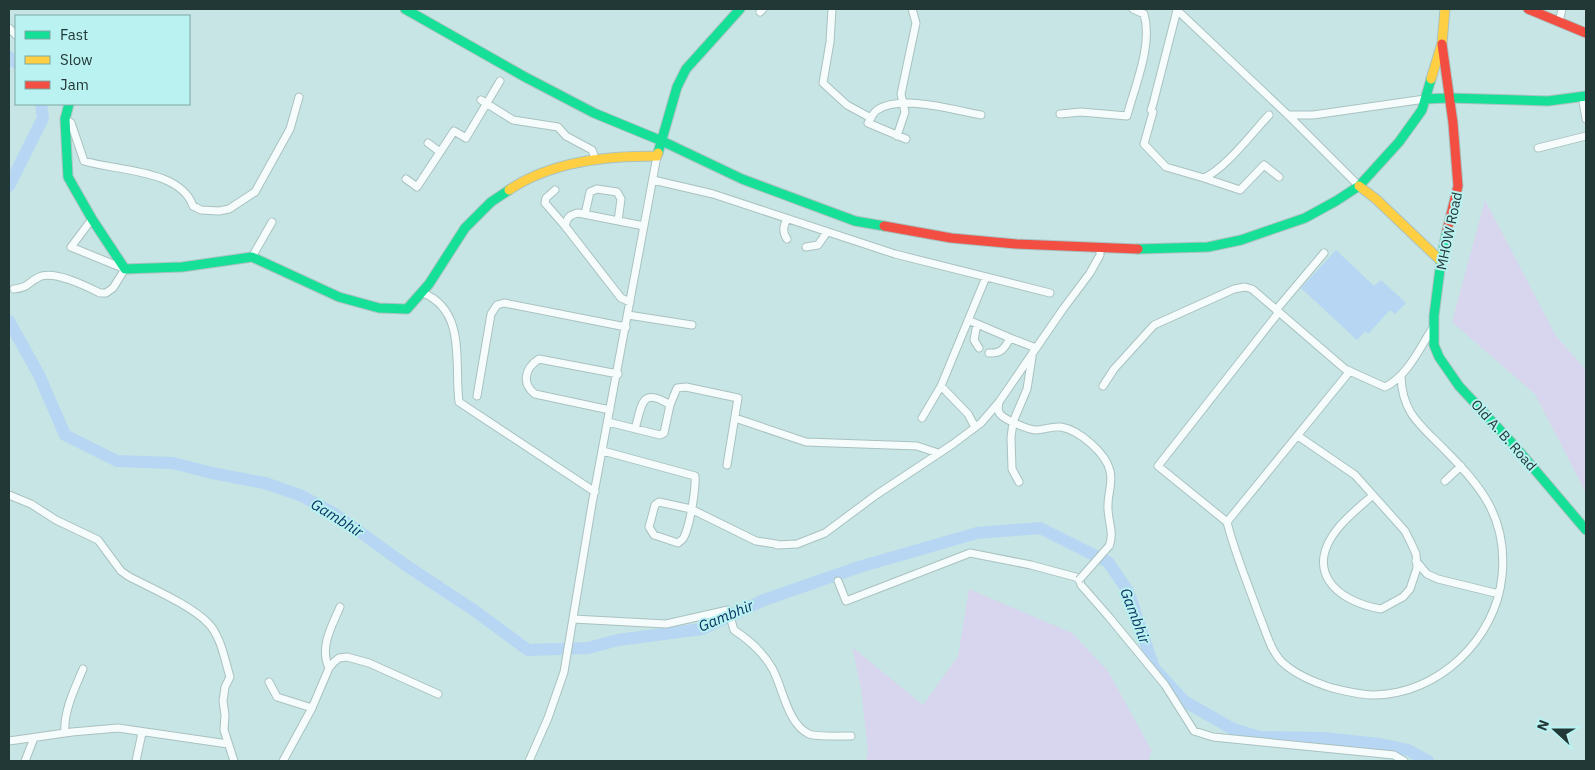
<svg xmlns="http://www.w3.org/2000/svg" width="1595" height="770" font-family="'IBM Plex Sans',sans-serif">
<rect width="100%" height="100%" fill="#c6e5e4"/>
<path fill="#d8d6ee" d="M1485,200L1556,336L1586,370V493L1535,394L1452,322Z
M969,589L1072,633L1108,671L1152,751L1148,761H866L868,752L861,688L852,647L923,705L958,656Z"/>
<path fill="#b6d6f3" d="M1336,250L1374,286L1381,280L1406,303L1395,314L1390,310L1368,334L1365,331L1357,340L1301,288Z"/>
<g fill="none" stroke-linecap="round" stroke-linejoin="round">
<path stroke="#b6d6f3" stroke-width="12" d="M9,57L16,63
M9,186L43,118L41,104
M9,321L39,375L65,435L117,461L173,463L212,473L265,483L302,496L335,514L407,566L475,611L528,650L588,648L618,640L702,629L764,600L859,567L977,533L1040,528L1108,562L1128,591L1154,668L1184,701L1233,729L1259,737L1323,738L1380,744L1408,750L1428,761"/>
<g stroke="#a9c2c1" stroke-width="9">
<path id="street" d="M832,9L830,42L823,83L847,105L871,118
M1176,9L1288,115L1359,186
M1177,10L1153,104L1151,110L1153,112L1144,144L1166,167L1204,178C1226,168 1252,133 1269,115
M760,12L763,9
M1559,22L1562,9
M9,28L16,35
M1582,96L1586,119
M481,100L513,120L558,127L566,136L592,150L595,158
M1060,114L1081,112L1127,116C1135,85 1153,45 1144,14L1133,9
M1288,115H1313L1425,99
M65,119L71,123L84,161C116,171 180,169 193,206L201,210L219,211L229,209L255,192L290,129L299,97
M897,136L905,112L901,94L916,23L912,9
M906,139L868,123C870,119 873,113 877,110C902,94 953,110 981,115
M428,143L440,152
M1538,148L1586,136
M1204,178L1240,190L1264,165L1279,177
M406,179L417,187L454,131L466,138L500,81
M653,180L713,194L895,254L1050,293
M555,190L546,198L545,203L565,226
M585,214L590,192L597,189L617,192L621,199L618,221
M787,239C782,232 783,226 787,219
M806,247L818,245L827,232
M252,257L272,222
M14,289C30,287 27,283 39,277C54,270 86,286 100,293H106L113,288L125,269L71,247L92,219
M423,293C467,311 454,364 459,402L595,492
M630,302L621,298L565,226C567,218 569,215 578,213L644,226
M1276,310L1324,253
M1279,312L1158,466L1227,522C1235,554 1248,584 1259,615C1266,631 1270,650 1282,662C1296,675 1314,682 1332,688C1345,691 1359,695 1373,695C1438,695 1496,639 1502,576C1508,518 1481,486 1443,448C1419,424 1402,412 1401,376
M628,315L692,325
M968,320L1010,338C1005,348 1001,354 989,353
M977,324L974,340L979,348
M1010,338L1036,348
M941,386L968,414L975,427
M1103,386L1114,369L1154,325L1234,289L1245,287L1252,289L1345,369L1385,387C1408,376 1420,347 1434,326
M477,396L491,314L497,305L504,303L626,327
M999,403C998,407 997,410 1000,414C1005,420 1027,429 1035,430C1044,430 1052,426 1061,427C1079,430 1106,453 1110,471C1113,482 1108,493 1108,505C1107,519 1115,533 1109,546
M670,405L677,388L686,387L738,398L727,465
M610,410L535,394C521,383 525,368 539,359L618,374
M735,418L806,442L917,446L938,453
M922,418L941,386L986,277
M608,422L660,435L664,433L670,405C641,386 642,405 635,429
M1298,436L1355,475L1405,531L1411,543L1416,554L1417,568L1410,589L1403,597L1381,609C1335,601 1303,570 1339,527C1349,515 1362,505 1373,495
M603,451L695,476C696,489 690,525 684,537C683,540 680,541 678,543L654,535L649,527L655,505L659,502L691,509L756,541L776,544
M1445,481L1461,466
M1019,482L1012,469L1011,438L1013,422L1027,389L1032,357
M9,495L31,504L56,520L98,540L121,571L128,576C152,589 189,604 208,623C221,636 225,661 230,677L225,687L223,701L225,715L224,730L234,761
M1227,522L1350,371
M777,545L797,544L825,533L876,495L953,444L981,423L999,402L1063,309L1090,273L1100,255V247
M1416,561L1427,574L1438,579L1499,594
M838,581L846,601L970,553L1031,565L1079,578L1081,585L1109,617L1165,685L1194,731L1213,737L1394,755L1404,761
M573,619L666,624L728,610L734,630C749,640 763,652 772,668C783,687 787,724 809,734C816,737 841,736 851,736
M329,668L334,662L339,658L347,657L369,663L438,694
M269,682L277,697L312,708
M65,733C63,712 75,688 83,669
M9,741L72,732L118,728L228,744
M25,761L34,738
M136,761L142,733
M283,761L312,708L329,668C319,647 332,626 340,607
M529,761L548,718L564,672L592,504L657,156"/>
</g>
<g stroke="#a9c2c1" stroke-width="11">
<path id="fast" d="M405,9L525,77L594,113L662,141L742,179L855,221L884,226
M1425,99L1449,98L1548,101L1586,96
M69,104L65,119L68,177L92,219L125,269L182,267L252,257L339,297L379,308L407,309L429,284L465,228L491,202L509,190
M658,153L677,87L686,69L740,9
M1447,230L1441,261L1434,316V345L1439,357L1459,386L1513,444L1586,530
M1138,249L1208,247L1241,240L1305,218L1336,201L1359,186L1399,142L1422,110L1431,79"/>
</g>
<g stroke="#a9c2c1" stroke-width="11">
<path id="slow" d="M1431,79L1442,43L1445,9
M1359,186L1376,199L1441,261
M509,190C552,161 607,156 657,156L658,153"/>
</g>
<g stroke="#a9c2c1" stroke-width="11">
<path id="jam" d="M1528,9L1586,33
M1442,44L1453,123L1458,186L1447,230
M884,226L951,238L1016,244L1138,249"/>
</g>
<use href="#street" stroke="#f6fbfb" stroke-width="7"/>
<use href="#fast" stroke="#16e098" stroke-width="9"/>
<use href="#slow" stroke="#ffcf43" stroke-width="9"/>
<use href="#jam" stroke="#f24e42" stroke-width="9"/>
<g stroke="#a9c2c1" stroke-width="9" stroke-linecap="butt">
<path id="street-bridge" d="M1079,580L1109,546"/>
</g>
<use href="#street-bridge" stroke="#f6fbfb" stroke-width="7"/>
</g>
<g text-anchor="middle" stroke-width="4" stroke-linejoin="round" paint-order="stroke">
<g font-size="14" fill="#213837" stroke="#b9f2f0">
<text transform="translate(1449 231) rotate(-78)" y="5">MHOW Road</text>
<text transform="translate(1504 435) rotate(48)" y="5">Old A. B. Road</text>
</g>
<g font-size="15" font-style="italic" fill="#0b3462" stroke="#b9f2f0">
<text transform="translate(337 518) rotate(32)" y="5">Gambhir</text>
<text transform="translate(726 616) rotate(-23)" y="5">Gambhir</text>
<text transform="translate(1135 616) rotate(69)" y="5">Gambhir</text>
</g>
</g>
<rect width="1595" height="770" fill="none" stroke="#213837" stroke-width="20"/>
<rect x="15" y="15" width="175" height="90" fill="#b9f2f0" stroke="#7ca8a6"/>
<rect x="25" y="31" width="25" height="8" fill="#16e098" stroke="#7ca8a6"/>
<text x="60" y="40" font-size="15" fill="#213837">Fast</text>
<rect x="25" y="56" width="25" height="8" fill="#ffcf43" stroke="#7ca8a6"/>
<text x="60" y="65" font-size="15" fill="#213837">Slow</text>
<rect x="25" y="81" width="25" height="8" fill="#f24e42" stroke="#7ca8a6"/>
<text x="60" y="90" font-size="15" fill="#213837">Jam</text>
<g transform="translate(1555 730) rotate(291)" stroke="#b9f2f0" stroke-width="4" paint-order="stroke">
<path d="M0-4L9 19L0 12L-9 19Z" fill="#213837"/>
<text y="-8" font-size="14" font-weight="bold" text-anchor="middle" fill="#213837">N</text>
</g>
</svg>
